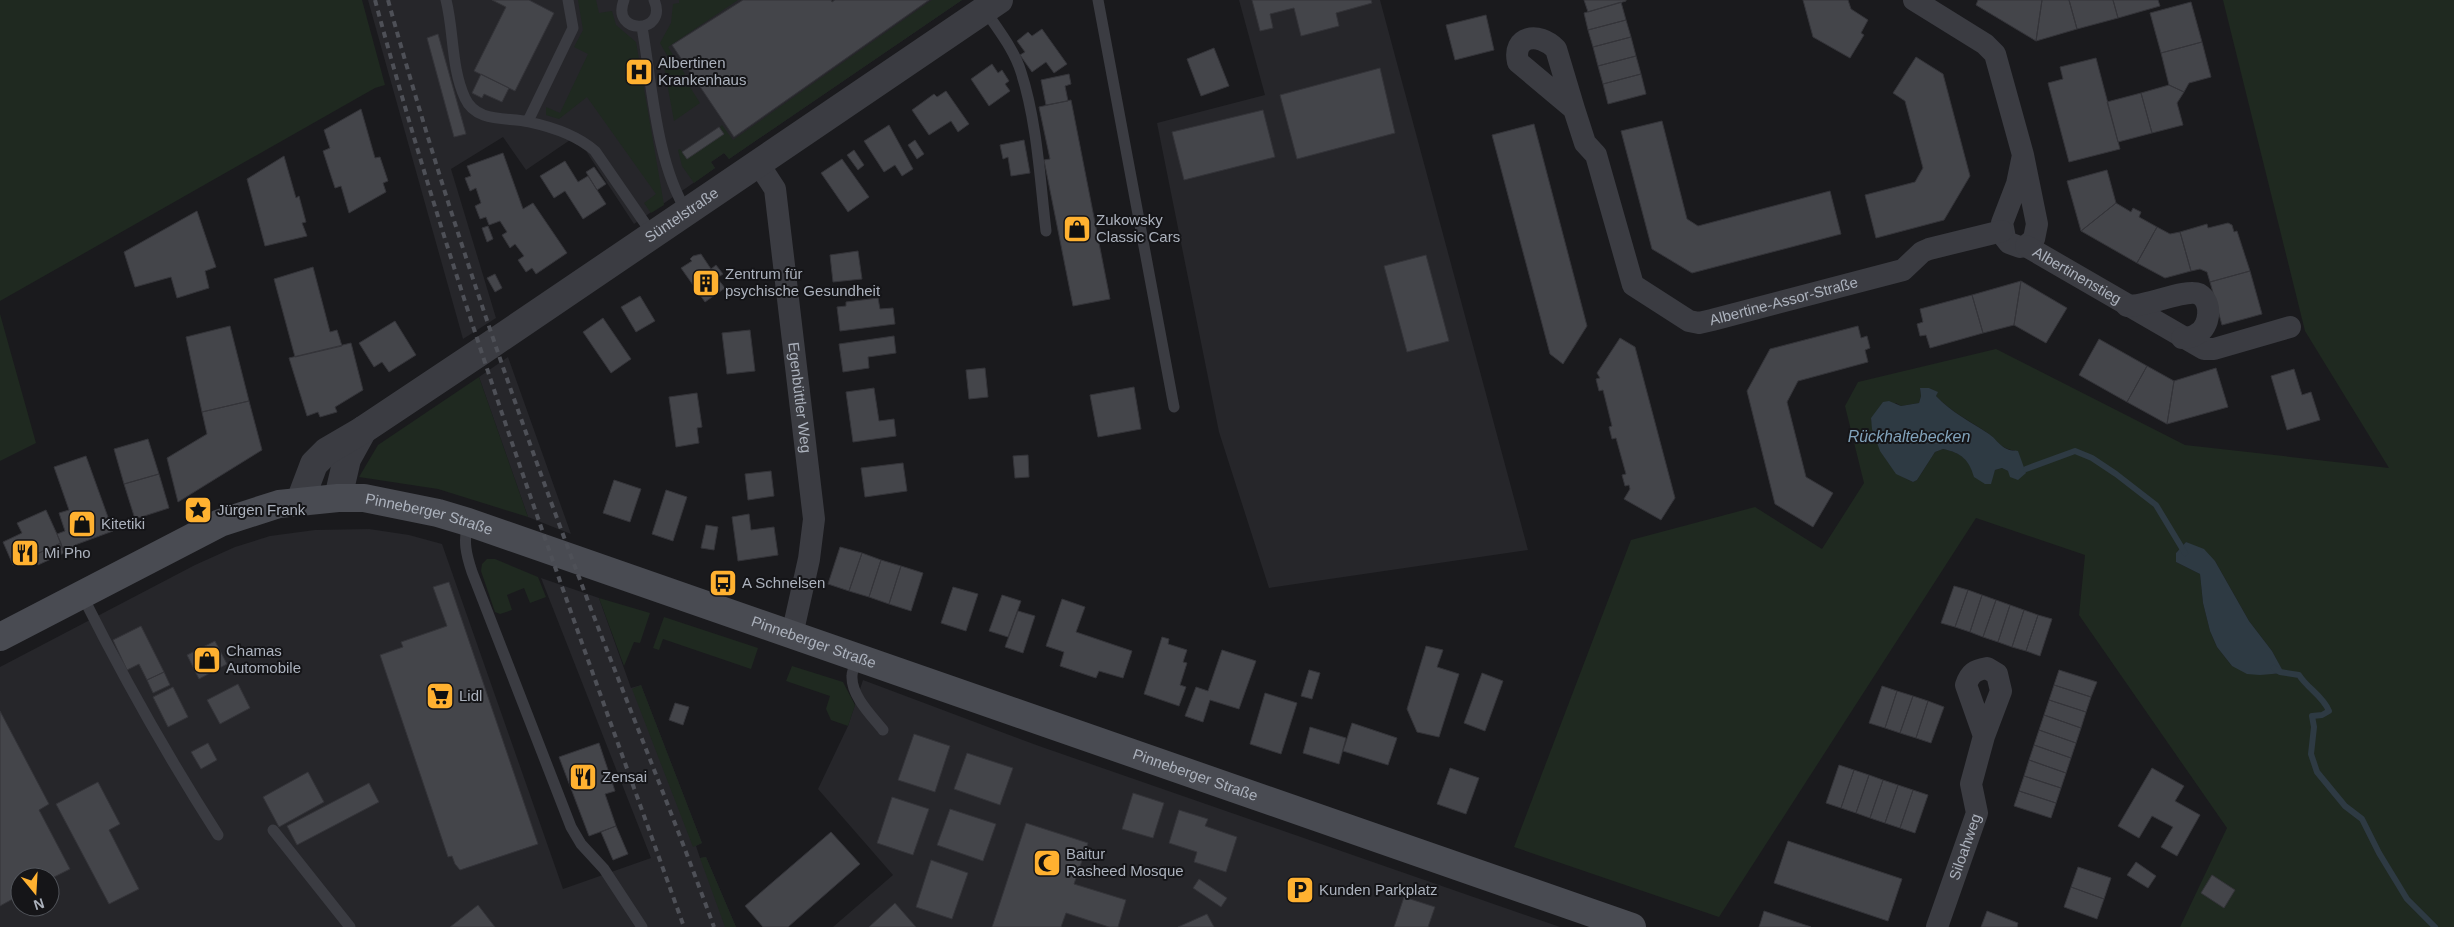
<svg xmlns="http://www.w3.org/2000/svg" width="2454" height="927" font-family="Helvetica,sans-serif">
<rect width="100%" height="100%" fill="#1a1a1d"/>
<path fill="#26262a" fill-rule="evenodd" d="M368,0H962L729,159L724,153L711,162L715,168L634,224L586,151L570,140L526,170L503,137L451,169L496,318L463,339Z
M1239,0H1380L1528,550L1269,588L1219,432L1157,123L1265,95Z
M508,357L571,534L528,517L479,377Z
M369,529L409,535L442,544L563,889L651,858L541,578L599,598L631,688L641,685L702,843L696,846L700,858L706,857L736,927H0V667L195,565L235,547L270,536L315,530ZM20,877H50V907H20Z
M863,680L1039,746L1560,927H833L893,875L818,789L848,726Z"/>
<path fill="#1f2920" fill-rule="evenodd" d="M0,0H362L385,85L375,88L0,301Z
M578,0H596L599,13L612,11L616,25L636,42L664,205L651,213L644,203L656,194L587,97L559,119L546,115V107L560,113L588,54L574,47L583,30Z
M679,0H738L668,47L685,74L683,76L700,103L674,121L663,61L668,67L672,64L660,43L671,23L673,4L679,3Z
M932,0H962L729,159L724,153L711,162L715,168L694,183L682,166L678,150L680,149L687,159L722,125L733,140Z
M2223,0H2454V927H2180L2227,828L2079,615L2085,555L1976,518L1719,917L1514,847L1631,540L1755,507L1822,549L1864,483L1845,406L1858,382L1996,349L2185,445L2389,468L2305,331ZM1929,388L1937,392L1936,396C1951,412 1972,422 1989,434C1995,439 2001,447 2008,449C2010,450 2013,450 2015,450L2008,471L2002,468L1995,470L1991,479L1972,471C1970,458 1955,451 1943,449L1935,452L1917,480L1913,482C1889,472 1874,443 1871,418L1896,403L1901,406L1919,403L1921,396L1920,389ZM2186,542L2215,561L2249,621L2272,651L2283,672L2274,674L2232,666L2217,647L2210,631L2203,603L2200,574L2176,562V553Z
M0,314L36,443L0,461Z
M479,377L528,517L438,489L359,477L378,445Z
M487,559H495L538,577L546,597L530,603L524,588L507,595L512,610L500,614L495,612L481,571L482,564Z
M599,598L650,613L640,643L634,642L624,666Z
M664,617L758,648L751,669L663,639L659,650L653,648Z
M792,666L843,682L855,705L848,726L831,720L826,709L830,696L786,681Z
M641,685L702,843L693,847L632,689Z
M706,857L736,927H725L700,858Z"/>
<path fill="#2e3a43" d="M1920,388H1929L1938,392L1936,396C1951,412 1971,422 1989,434C1995,438 2000,446 2007,449C2010,451 2015,450 2018,451L2026,473L2018,480L2010,477L2008,471L2002,468L1995,470L1991,484H1985L1974,477C1969,460 1962,453 1943,449L1935,452L1917,480L1913,482L1896,474L1880,451L1872,429L1871,418L1883,402L1889,401L1901,406L1919,403L1921,396Z
M2186,542L2204,549L2215,561L2249,621L2272,651L2284,673L2260,675L2247,674L2232,666L2217,647L2210,631L2203,603L2200,574L2176,562V553Z"/>
<g fill="none" stroke-linecap="round" stroke-linejoin="round">
<path stroke="#2e3a43" stroke-width="6" d="M2026,469L2075,451L2092,458L2116,474L2156,505L2185,553
M2274,668L2280,672L2299,675C2307,688 2323,696 2329,711L2322,715L2312,716L2314,727L2311,754L2317,772L2345,806L2362,819L2379,853L2407,899L2435,927"/>
</g>
<path fill="#44454a" stroke="#343439" d="M492,0H529L554,13L515,91L474,71L506,7Z
M743,0H831L832,2L835,0H929L734,137L672,45Z
M1252,0H1371L1372,3L1336,13L1339,26L1301,36L1294,8L1270,14L1273,28L1260,31Z
M1584,0H1626V1L1588,12Z
M1803,0H1848L1851,9L1868,20L1861,33L1864,35L1850,58L1813,37Z
M1978,0H2042L2036,41L1976,5Z
M2042,0H2069L2077,29L2036,41Z
M2069,0H2113L2118,18L2077,29Z
M2113,0H2158L2160,6L2118,18Z
M1621,2L1626,20L1588,30L1584,13Z
M2191,2L2202,42L2161,53L2150,13Z
M1486,15L1494,50L1455,60L1446,25Z
M1626,20L1631,37L1593,47L1588,30Z
M1042,29L1067,64L1054,73L1046,62L1032,72L1020,55L1025,52L1017,41L1028,32L1032,36Z
M438,34L466,134L454,137L427,38Z
M1631,37L1636,56L1598,66L1593,47Z
M2202,42L2211,77L2189,83L2184,92L2169,85L2161,53Z
M1214,48L1229,86L1201,96L1187,59Z
M1636,56L1641,74L1603,84L1598,66Z
M1916,57L1943,74L1970,176L1944,220L1876,238L1865,195L1915,182L1923,168L1905,101L1893,93Z
M2096,58L2120,149L2069,162L2048,83L2063,79L2060,67Z
M992,64L998,73L1002,70L1009,81L1005,84L1010,91L989,106L971,79Z
M1380,68L1395,133L1297,159L1280,95Z
M481,74L509,88L502,102L484,94L482,98L472,93Z
M1069,74L1071,84L1065,86L1068,101L1046,105L1041,80Z
M1641,74L1646,94L1608,104L1603,84Z
M2169,85L2184,92L2177,103L2183,125L2152,133L2141,93Z
M946,91L969,124L958,132L951,121L929,135L912,110L934,94L937,97Z
M2141,93L2152,133L2118,142L2107,102Z
M1071,100L1110,299L1073,306L1044,160L1050,159L1039,107Z
M361,109L375,158L380,157L388,181L383,183L386,192L349,213L341,186L335,188L323,151L330,148L324,130Z
M1263,110L1275,157L1184,180L1172,132Z
M1662,121L1687,219L1698,226L1830,191L1841,234L1692,273L1652,249L1621,131Z
M1534,124L1587,326L1563,364L1550,354L1492,135Z
M889,125L913,169L902,176L895,165L884,172L864,141Z
M719,127L724,134L687,159L682,152Z
M915,140L924,154L917,159L908,145Z
M1024,140L1030,173L1011,176L1008,157L1003,159L1000,145Z
M854,150L864,165L858,170L847,155Z
M503,153L523,209L533,203L567,253L536,274L532,268L526,272L518,260L524,256L515,244L510,248L502,235L507,232L500,221L489,225L486,217L480,219L475,206L481,203L476,188L470,191L465,178L471,176L467,166Z
M284,156L296,198L299,196L306,222L302,223L307,236L265,246L247,179Z
M842,159L869,197L848,212L821,173Z
M565,161L578,182L588,176L606,204L583,219L565,191L554,198L540,176Z
M594,167L606,184L597,190L586,172Z
M2107,170L2116,203L2081,231L2067,181Z
M2116,203L2131,212L2133,208L2141,212L2139,217L2157,227L2137,263L2081,231Z
M197,211L216,267L205,271L209,288L177,298L171,277L135,287L124,252Z
M2228,223L2232,225L2234,232L2237,231L2250,271L2210,282L2207,272L2200,269L2191,271L2180,232L2207,224L2208,228Z
M488,226L493,239L487,242L482,228Z
M2157,227L2170,234L2180,232L2191,271L2165,278L2137,263Z
M858,251L862,279L833,282L830,255Z
M701,254L711,269L716,265L723,274L717,278L725,288L705,302L681,268L692,261L690,259L693,256Z
M1426,255L1449,341L1407,352L1384,266Z
M313,267L330,332L337,330L342,346L295,357L274,279Z
M2250,271L2262,314L2222,325L2210,282Z
M495,274L502,288L495,292L487,278Z
M2021,281L2067,308L2046,343L2014,325Z
M2021,281L2014,325L1983,333L1972,295Z
M1972,295L1983,333L1930,348L1926,335L1920,336L1917,324L1923,322L1920,309Z
M640,296L655,321L636,332L621,307Z
M878,298L880,309L893,308L895,324L840,331L837,307L846,306V302Z
M603,318L631,359L611,373L583,332Z
M395,321L416,355L389,372L382,362L374,367L359,343Z
M230,326L249,401L202,412L186,337Z
M1858,326L1861,338L1867,336L1870,348L1865,350L1868,362L1798,381L1787,402L1806,477L1833,493L1813,527L1775,504L1747,391L1770,349Z
M750,330L755,371L727,374L722,333Z
M894,336L896,353L868,357L869,368L843,372L839,344Z
M1620,338L1635,347L1675,498L1661,520L1624,499L1630,489L1629,485L1625,486L1622,475L1626,474L1616,438L1612,439L1609,427L1612,426L1603,390L1599,391L1596,379L1600,378L1597,373Z
M2099,339L2147,366L2127,402L2079,375Z
M351,343L363,390L335,407L337,412L320,417L318,412L307,416L289,358Z
M2147,366L2174,381L2167,424L2127,402Z
M985,368L988,397L969,399L966,370Z
M2216,368L2228,407L2167,424L2174,381Z
M2294,369L2302,395L2311,392L2320,420L2287,430L2271,376Z
M1134,387L1141,429L1098,437L1090,395Z
M874,388L879,421L894,419L896,436L853,442L846,392Z
M697,393L702,427L697,428L699,443L676,447L669,397Z
M249,401L262,450L178,502L167,458L207,434L202,412Z
M148,439L159,474L124,484L114,449Z
M1028,455L1029,477L1015,478L1013,456Z
M86,456L113,531L75,545L76,549L64,553L57,534L65,531L59,513L69,510L54,467Z
M903,463L907,491L865,497L861,468Z
M771,471L774,496L748,500L745,474Z
M159,474L169,508L135,519L124,484Z
M614,480L641,489L630,522L603,513Z
M666,490L687,497L673,541L652,534Z
M46,510L61,543L13,565L3,542L22,533L17,523Z
M749,514L751,530L774,527L778,555L738,561L732,517Z
M706,525L718,527L714,550L701,548Z
M61,543L64,553L38,565L34,555Z
M840,547L862,553L849,591L828,584Z
M862,553L881,560L869,597L849,591Z
M881,560L901,566L889,604L869,597Z
M901,566L923,573L911,611L889,604Z
M449,582L538,844L460,870L455,864L452,856L448,857L380,655L403,647L401,642L447,626L433,587Z
M1954,586L1968,590L1955,627L1941,623Z
M953,587L978,594L966,631L941,623Z
M1968,590L1982,595L1970,632L1955,627Z
M1002,595L1021,601L1008,637L989,631Z
M1982,595L1996,600L1983,637L1970,632Z
M1062,599L1085,607L1076,632L1132,651L1123,678L1099,671L1096,678L1060,666L1064,652L1046,646Z
M1996,600L2010,605L1998,642L1983,637Z
M2010,605L2024,610L2012,647L1998,642Z
M2024,610L2038,615L2026,651L2012,647Z
M1018,611L1035,616L1023,653L1005,647Z
M2038,615L2052,619L2040,656L2026,651Z
M141,626L164,672L147,680L139,664L127,670L113,640Z
M1162,637L1169,639L1168,644L1187,650L1183,662L1187,663L1180,685L1186,687L1179,706L1144,694Z
M215,641L227,664L199,679L187,655Z
M1426,646L1443,650L1437,667L1459,674L1439,737L1417,732L1407,709Z
M1222,650L1256,661L1239,709L1210,700L1203,722L1185,716L1196,687L1208,691Z
M1309,670L1320,673L1312,699L1301,696Z
M2059,670L2097,682L2091,697L2054,685Z
M164,672L170,685L153,693L147,680Z
M1482,673L1503,681L1485,731L1464,723Z
M238,684L250,708L220,724L207,700Z
M2054,685L2091,697L2086,712L2049,700Z
M1882,686L1897,691L1885,728L1869,723Z
M173,687L188,717L168,727L153,697Z
M1897,691L1913,696L1900,733L1885,728Z
M1265,693L1297,703L1281,754L1250,744Z
M1913,696L1928,701L1916,738L1900,733Z
M2049,700L2086,712L2081,728L2044,715Z
M1928,701L1944,707L1931,743L1916,738Z
M675,703L689,707L683,725L669,720Z
M0,711L49,804L39,810L70,869L50,879V877H20V895L0,906Z
M2044,715L2081,728L2076,743L2039,730Z
M1352,723L1397,738L1388,765L1343,751Z
M1310,727L1346,738L1339,764L1303,753Z
M2039,730L2076,743L2071,758L2034,745Z
M914,734L950,746L935,792L898,780Z
M208,743L217,760L201,769L191,752Z
M599,743L615,791L605,794L616,826L589,836L559,757Z
M2034,745L2071,758L2066,773L2029,760Z
M967,753L1013,768L1000,805L954,789Z
M2029,760L2066,773L2061,788L2024,776Z
M1839,765L1854,770L1841,808L1826,803Z
M1450,768L1479,778L1466,814L1437,804Z
M2152,768L2184,786L2175,801L2200,815L2177,856L2161,847L2173,827L2152,816L2139,838L2118,826Z
M1854,770L1869,775L1856,813L1841,808Z
M308,772L324,802L279,827L263,797Z
M1869,775L1883,780L1870,818L1856,813Z
M2024,776L2061,788L2056,803L2019,791Z
M1883,780L1898,785L1885,823L1870,818Z
M98,782L120,824L109,830L139,889L109,904L56,804Z
M369,783L379,802L297,845L287,826Z
M1898,785L1913,790L1900,828L1885,823Z
M1913,790L1928,795L1915,833L1900,828Z
M2019,791L2056,803L2051,818L2014,806Z
M1133,793L1164,803L1153,838L1122,829Z
M892,797L929,809L913,855L877,843Z
M950,809L996,824L983,861L937,845Z
M1179,810L1208,819L1205,826L1237,837L1226,872L1194,862L1197,852L1169,843Z
M1026,823L1088,843L1074,884L1126,900L1118,927H1109L1066,913L1061,927H992Z
M616,826L628,854L613,860L601,832Z
M831,832L860,864L788,927H763L745,906Z
M1788,841L1902,879L1888,921L1774,883Z
M931,860L968,873L952,919L916,907Z
M2136,862L2156,876L2148,888L2127,875Z
M2078,867L2111,878L2104,899L2071,887Z
M2212,875L2235,890L2224,908L2201,893Z
M1199,879L1227,898L1221,907L1193,888Z
M2071,887L2104,899L2097,919L2064,907Z
M1404,897L1435,907L1428,927H1394Z
M895,903L916,927H869Z
M478,905L495,927H450Z
M1764,911L1811,927H1759Z
M1987,911L2018,923L2017,927H1981Z
M1207,914L1214,927H1178Z"/>
<g fill="none" stroke-linecap="round" stroke-linejoin="round">
<path stroke="#3b3c42" stroke-width="11" d="M446,0C454,31 451,68 465,98C476,123 507,117 529,122C552,127 577,135 595,151L653,235
M624,0C610,36 669,34 654,0
M1098,0L1174,407
M985,10C998,30 1014,49 1021,72C1037,121 1040,180 1046,231
M642,27C652,84 656,163 687,212
M528,121L573,28L568,0
M468,522C463,541 466,554 472,572L571,827L581,844L604,869L642,927
M82,595C123,677 168,757 218,835
M858,658C856,663 852,670 852,676C851,696 872,716 883,730
M273,830L350,927"/>
<g stroke="#3b3c42" stroke-width="22">
<path d="M1914,0L1985,44L1995,54L2023,155L2037,224L2034,239L2026,246L2020,247L2009,243L2005,238L2002,223L2017,184L2023,155"/>
<path id="s1" d="M1574,109L1556,49C1538,31 1512,36 1518,62L1574,109L1585,143L1596,155L1633,285L1689,321L1699,323L1712,320L1903,270L1922,252L1929,249L2002,231"/>
<path id="s2" d="M758,163L775,189L814,519L809,559L792,635"/>
<path id="s3" d="M2026,246L2204,349H2214L2290,327"/>
<path d="M2127,306C2146,307 2186,288 2199,294C2213,302 2210,327 2197,334C2193,337 2188,338 2182,338"/>
<path id="s4" d="M1937,927L1977,813L1971,784L1984,736L2001,691L1997,674L1987,668C1975,670 1970,673 1966,685L1984,736"/>
</g>
<g stroke="#3b3c42" stroke-width="28">
<path d="M338,498L347,459L363,430"/>
<path id="s5" d="M300,501L314,464L327,451L363,430L480,352L999,0"/>
</g>
<path stroke="#494b52" stroke-width="28" id="s6" d="M0,637L220,523L279,504L338,498H364L438,513L468,522L1632,927"/>
<path stroke="#4e5057" stroke-width="4" stroke-dasharray="6 5" stroke-linecap="butt" d="M375,0C460,315 574,620 684,927
M388,0C445,206 515,409 591,609C632,715 675,820 714,927"/>
</g>
<defs>
<g id="hospital-square" transform="scale(1.4375)"><rect x="-9" y="-9" width="18" height="18" rx="4" fill="#ffb130" stroke="#151518"/><path d="M-5-5h3v3.5h4V-5h3V5h-3V1.5h-4V5h-3Z" fill="#111"/></g>
<g id="shop-square" transform="scale(1.4375)"><rect x="-9" y="-9" width="18" height="18" rx="4" fill="#ffb130" stroke="#151518"/><path d="M-5-2.5h2.3a2.7 3.5 0 0 1 5.4 0H5L5.5 6h-11ZM-1.5-2.5h3a1.5 2.3 0 0 0-3 0Z" fill="#111"/></g>
<g id="building-square" transform="scale(1.4375)"><rect x="-9" y="-9" width="18" height="18" rx="4" fill="#ffb130" stroke="#151518"/><path d="M-4-6H4V6H1V3H-1V6H-4ZM-2.5-4.3h1.7v1.8h-1.7ZM.8-4.3h1.7v1.8H.8ZM-2.5-1h1.7V.8h-1.7ZM.8-1h1.7V.8H.8Z" fill="#111"/></g>
<g id="sight-square" transform="scale(1.4375)"><rect x="-9" y="-9" width="18" height="18" rx="4" fill="#ffb130" stroke="#151518"/><path d="M0-6L1.8-2.2L6-1.7L2.9 1.2L3.7 5.4L0 3.3L-3.7 5.4L-2.9 1.2L-6-1.7L-1.8-2.2Z" fill="#111"/></g>
<g id="restaurant-square" transform="scale(1.4375)"><rect x="-9" y="-9" width="18" height="18" rx="4" fill="#ffb130" stroke="#151518"/><path d="M-5-6h1v4h1v-4h1v4h1v-4h1v5L-1.5 .5V6h-2V.5L-5-1ZM5-6V6H3V1.5H1.5Q1.5-4 5-6Z" fill="#111"/></g>
<g id="bus-square" transform="scale(1.4375)"><rect x="-9" y="-9" width="18" height="18" rx="4" fill="#ffb130" stroke="#151518"/><path d="M-5-6H5V4H4V6H2V4H-2V6H-4V4H-5ZM-3.5-4V0h7V-4ZM-3.5 1.2v1.5H-2V1.2ZM2 1.2v1.5H3.5V1.2Z" fill="#111"/></g>
<g id="supermarket-square" transform="scale(1.4375)"><rect x="-9" y="-9" width="18" height="18" rx="4" fill="#ffb130" stroke="#151518"/><path d="M-6-5.5h2.5l.6 2H6L4.5 2H-2.5L-4.4-4H-6ZM-1.5 3.2a1.3 1.3 0 1 0 .1 0ZM3 3.2a1.3 1.3 0 1 0 .1 0Z" fill="#111"/></g>
<g id="mosque-square" transform="scale(1.4375)"><rect x="-9" y="-9" width="18" height="18" rx="4" fill="#ffb130" stroke="#151518"/><path d="M3.5-4.9A6 6 0 1 0 3.5 4.9A5 5 0 1 1 3.5-4.9Z" fill="#111"/></g>
<g id="parking-square" transform="scale(1.4375)"><rect x="-9" y="-9" width="18" height="18" rx="4" fill="#ffb130" stroke="#151518"/><path d="M-3.5-5.5H1a3.5 3.5 0 0 1 0 7H-1V5.5H-3.5ZM-1-3.4V-.6H.8a1.4 1.4 0 0 0 0-2.8Z" fill="#111"/></g>
</defs>
<g fill-rule="evenodd">
<use href="#hospital-square" x="639" y="72"/>
<use href="#shop-square" x="1077" y="229"/>
<use href="#building-square" x="706" y="283"/>
<use href="#sight-square" x="198" y="510"/>
<use href="#shop-square" x="82" y="524"/>
<use href="#restaurant-square" x="25" y="553"/>
<use href="#bus-square" x="723" y="583"/>
<use href="#shop-square" x="207" y="660"/>
<use href="#supermarket-square" x="440" y="696"/>
<use href="#restaurant-square" x="583" y="777"/>
<use href="#mosque-square" x="1047" y="863"/>
<use href="#parking-square" x="1300" y="890"/>
</g>
<g text-anchor="middle" stroke-width="4" stroke-linejoin="round" paint-order="stroke">
<g font-size="15" fill="#acb2bd" stroke="#151518" text-anchor="start">
<text x="658" y="68">Albertinen<tspan x="658" dy="17">Krankenhaus</tspan></text>
<text x="1096" y="225">Zukowsky<tspan x="1096" dy="17">Classic Cars</tspan></text>
<text x="725" y="279">Zentrum für<tspan x="725" dy="17">psychische Gesundheit</tspan></text>
<text x="217" y="515">Jürgen Frank</text>
<text x="101" y="529">Kitetiki</text>
<text x="44" y="558">Mi Pho</text>
<text x="742" y="588">A Schnelsen</text>
<text x="226" y="656">Chamas<tspan x="226" dy="17">Automobile</tspan></text>
<text x="459" y="701">Lidl</text>
<text x="602" y="782">Zensai</text>
<text x="1066" y="859">Baitur<tspan x="1066" dy="17">Rasheed Mosque</tspan></text>
<text x="1319" y="895">Kunden Parkplatz</text>
</g>
<g font-size="15" fill="#acb2bd" stroke="#151518">
<text dy="5" stroke="none"><textPath href="#s5" startOffset="484">Süntelstraße</textPath></text>
<text dy="5" stroke="none"><textPath href="#s3" startOffset="59">Albertinenstieg</textPath></text>
<text dy="5" stroke="none"><textPath href="#s1" startOffset="546">Albertine-Assor-Straße</textPath></text>
<text dy="5" stroke="none"><textPath href="#s2" startOffset="241">Egenbüttler Weg</textPath></text>
<text dy="5" stroke="none"><textPath href="#s6" startOffset="462">Pinneberger Straße</textPath></text>
<text dy="5" stroke="none"><textPath href="#s6" startOffset="868">Pinneberger Straße</textPath></text>
<text dy="5" stroke="none"><textPath href="#s6" startOffset="1272">Pinneberger Straße</textPath></text>
<text dy="5" stroke="none"><textPath href="#s4" startOffset="85">Siloahweg</textPath></text>
</g>
<g font-size="16" font-style="italic" fill="#81a2ba" stroke="#151518">
<text x="1909" y="442">Rückhaltebecken</text>
</g>
</g>
<g transform="translate(35 892) rotate(162)"><circle r="24" fill="#151518" stroke="#51545a"/>
<path d="M0-4L9 19L0 12L-9 19Z" fill="#ffb130"/>
<text y="-8" font-size="14" font-weight="bold" text-anchor="middle" fill="#acb2bd">N</text>
</g>
</svg>
